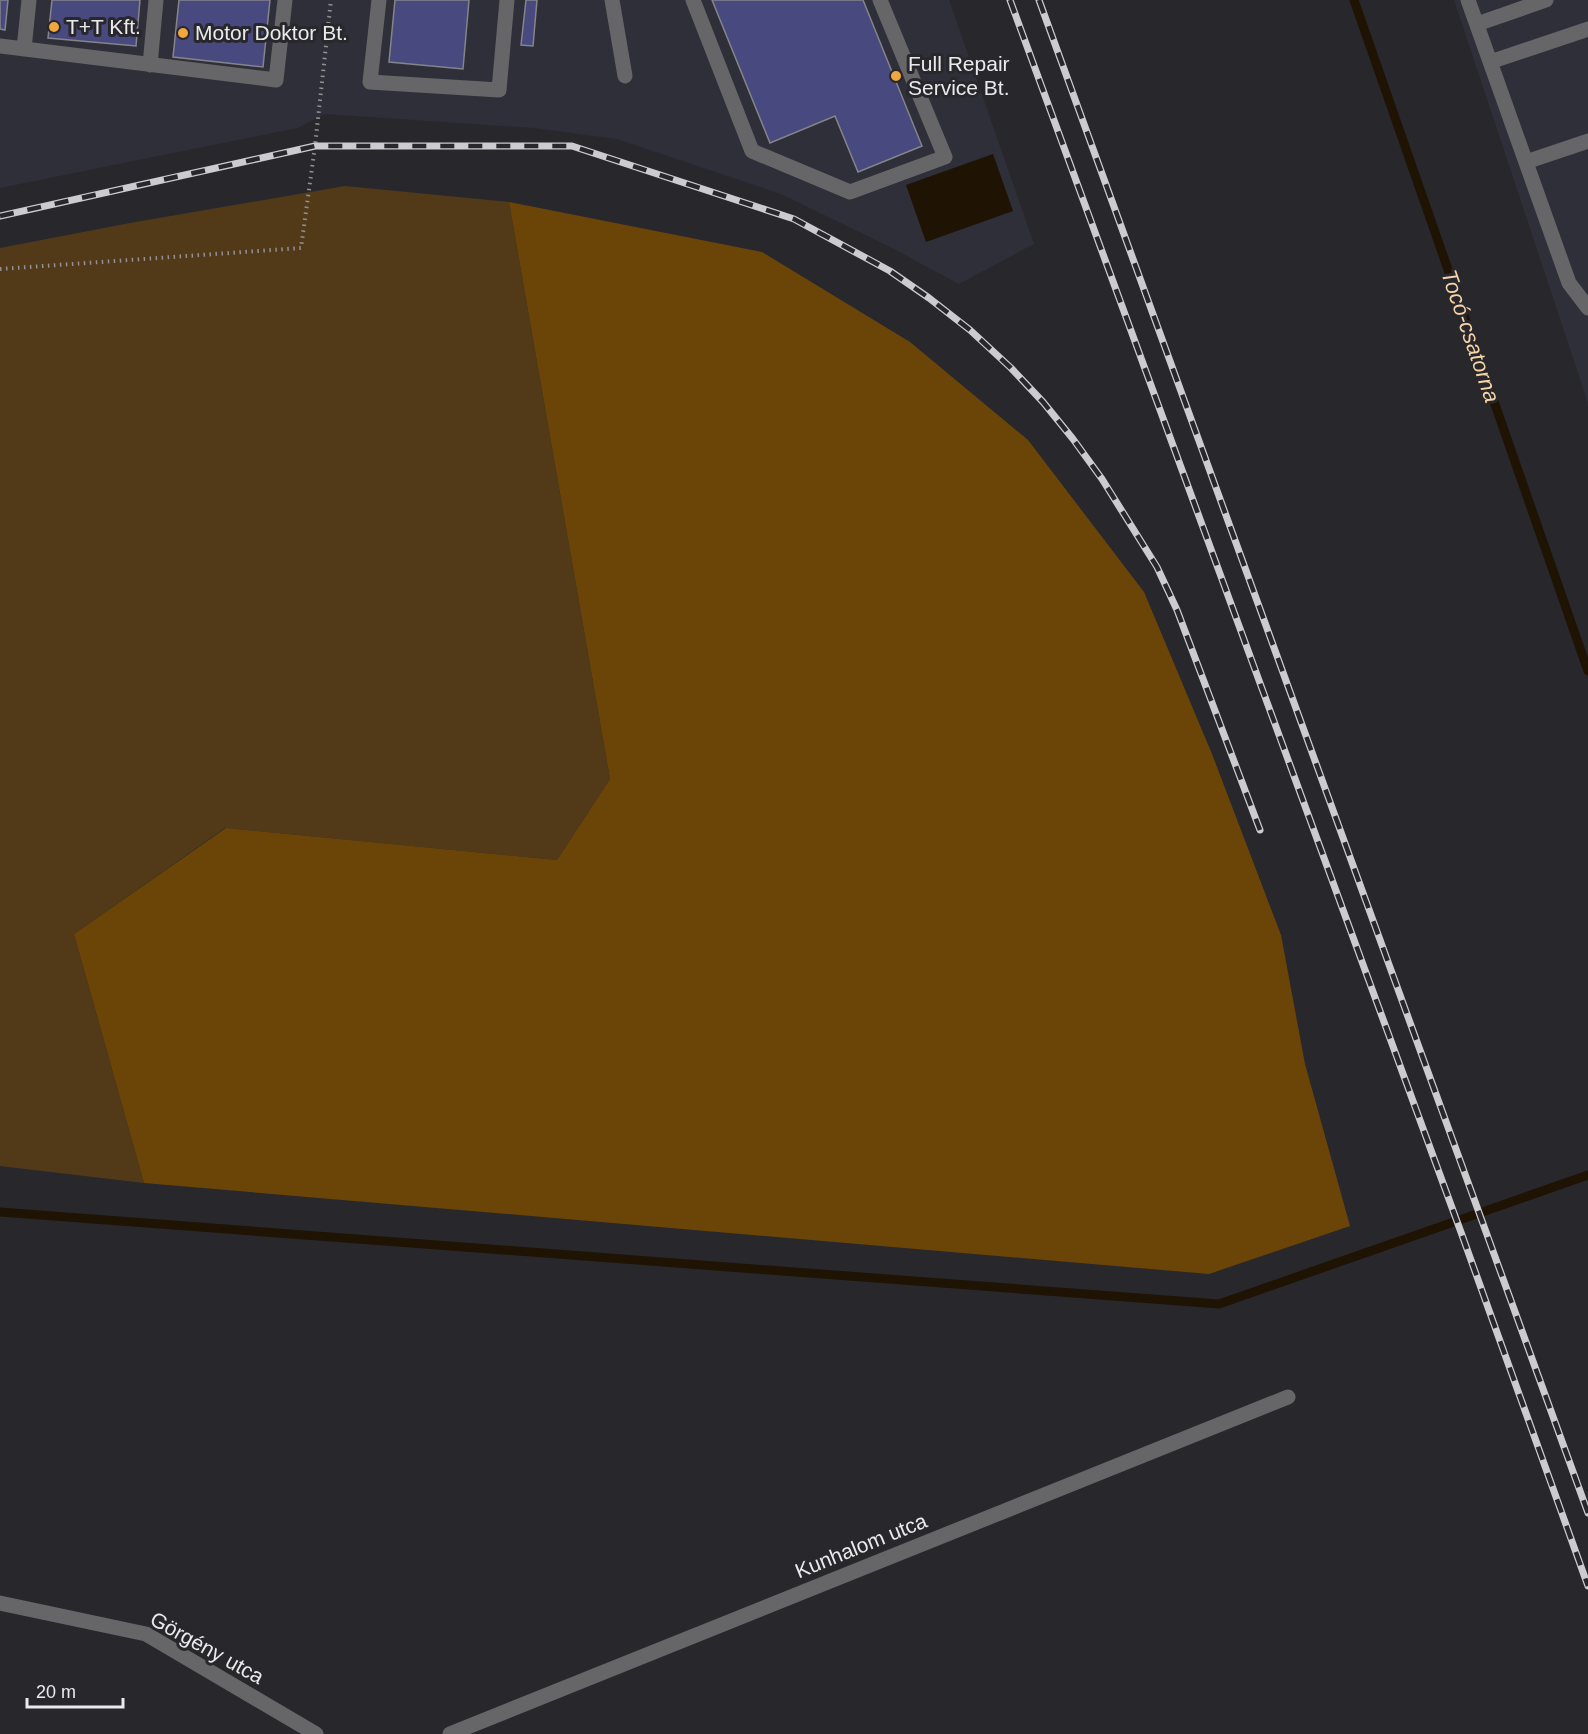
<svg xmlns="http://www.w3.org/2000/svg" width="1588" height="1734" font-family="Helvetica,sans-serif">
<rect width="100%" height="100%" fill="#28282c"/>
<path fill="#2e2f39" d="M0,0H949L1034,244L959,284L892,248L781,194L617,139L534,128L325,114L297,128L0,188Z
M1454,0H1588V403Z"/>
<path fill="#523a19" d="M345,186L509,202L610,779L557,860L225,828L74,934L144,1183L0,1166V248L130,223Z"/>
<path fill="#6b4508" d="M509,202L762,252L910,342L1028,440L1144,592L1212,754L1281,935L1305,1064L1350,1226L1209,1274L144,1183L74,934L226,828L557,860L610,779Z"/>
<path fill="#1f1304" d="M993,154L1013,211L926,242L906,185Z"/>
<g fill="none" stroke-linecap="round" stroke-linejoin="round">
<path stroke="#1f1304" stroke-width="9" d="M1354,0L1588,671
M0,1212L1219,1304L1588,1175"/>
</g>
<path fill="#484a7f" stroke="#848489" stroke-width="1.5" d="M0,0H8L5,30L0,29Z
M52,0H140L136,46L48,38Z
M179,0H270L263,67L173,57Z
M395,0H469L463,69L389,62Z
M526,0H537L533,46L521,45Z
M712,0H863L922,146L858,172L835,116L770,143Z"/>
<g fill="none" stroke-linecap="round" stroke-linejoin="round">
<path stroke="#919194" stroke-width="4" stroke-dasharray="1.5 4.5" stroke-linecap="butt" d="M0,269L301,248L315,146L331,0"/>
<path stroke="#666668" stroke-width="15" d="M379,0L370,82L499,90L507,0
M612,0L625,76
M693,0L752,151L850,192L945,157L880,0
M1468,0L1569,283L1588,308
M1477,24L1546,0
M0,46L276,80L285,0
M24,49L29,0
M1490,62L1588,29
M150,65L156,0
M1526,162L1588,141
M0,1603L146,1634L316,1734
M450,1734L1288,1397"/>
<g stroke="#cccccf" stroke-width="7">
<path id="rail" d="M1010,0L1462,1235L1588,1586
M1039,0L1588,1513
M0,216L315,146H572L794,219L890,271L929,298L970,330L1011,368L1043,402L1073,439L1102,479L1157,567L1177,610L1260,830"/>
</g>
<use href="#rail" stroke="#28282c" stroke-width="4.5" stroke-dasharray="14" stroke-linecap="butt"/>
</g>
<g fill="#efa73e" stroke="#28282c" stroke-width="2">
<circle cx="54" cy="27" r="6"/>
<circle cx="183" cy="33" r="6"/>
<circle cx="896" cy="76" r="6"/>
</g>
<g text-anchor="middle" stroke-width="6" stroke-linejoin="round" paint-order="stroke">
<g font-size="21" fill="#eaeaed" stroke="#28282c" text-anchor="start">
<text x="66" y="34">T+T Kft.</text>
<text x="195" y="40">Motor Doktor Bt.</text>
<text x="908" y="71">Full Repair<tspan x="908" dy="24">Service Bt.</tspan></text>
</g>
<g font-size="21" fill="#eaeaed" stroke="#28282c">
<text transform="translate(861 1546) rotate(-22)" y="7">Kunhalom utca</text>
<text transform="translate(207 1648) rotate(29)" y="7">Görgény utca</text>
</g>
<g font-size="22" font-style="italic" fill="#f7d3a8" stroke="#28282c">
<text transform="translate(1471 336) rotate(71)" y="8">Tocó-csatorna</text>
</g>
</g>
<path d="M27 1698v9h96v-9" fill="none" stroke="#eaeaed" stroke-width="3"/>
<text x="36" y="1698" font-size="18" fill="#eaeaed" stroke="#28282c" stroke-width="4.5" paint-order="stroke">20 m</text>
</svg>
